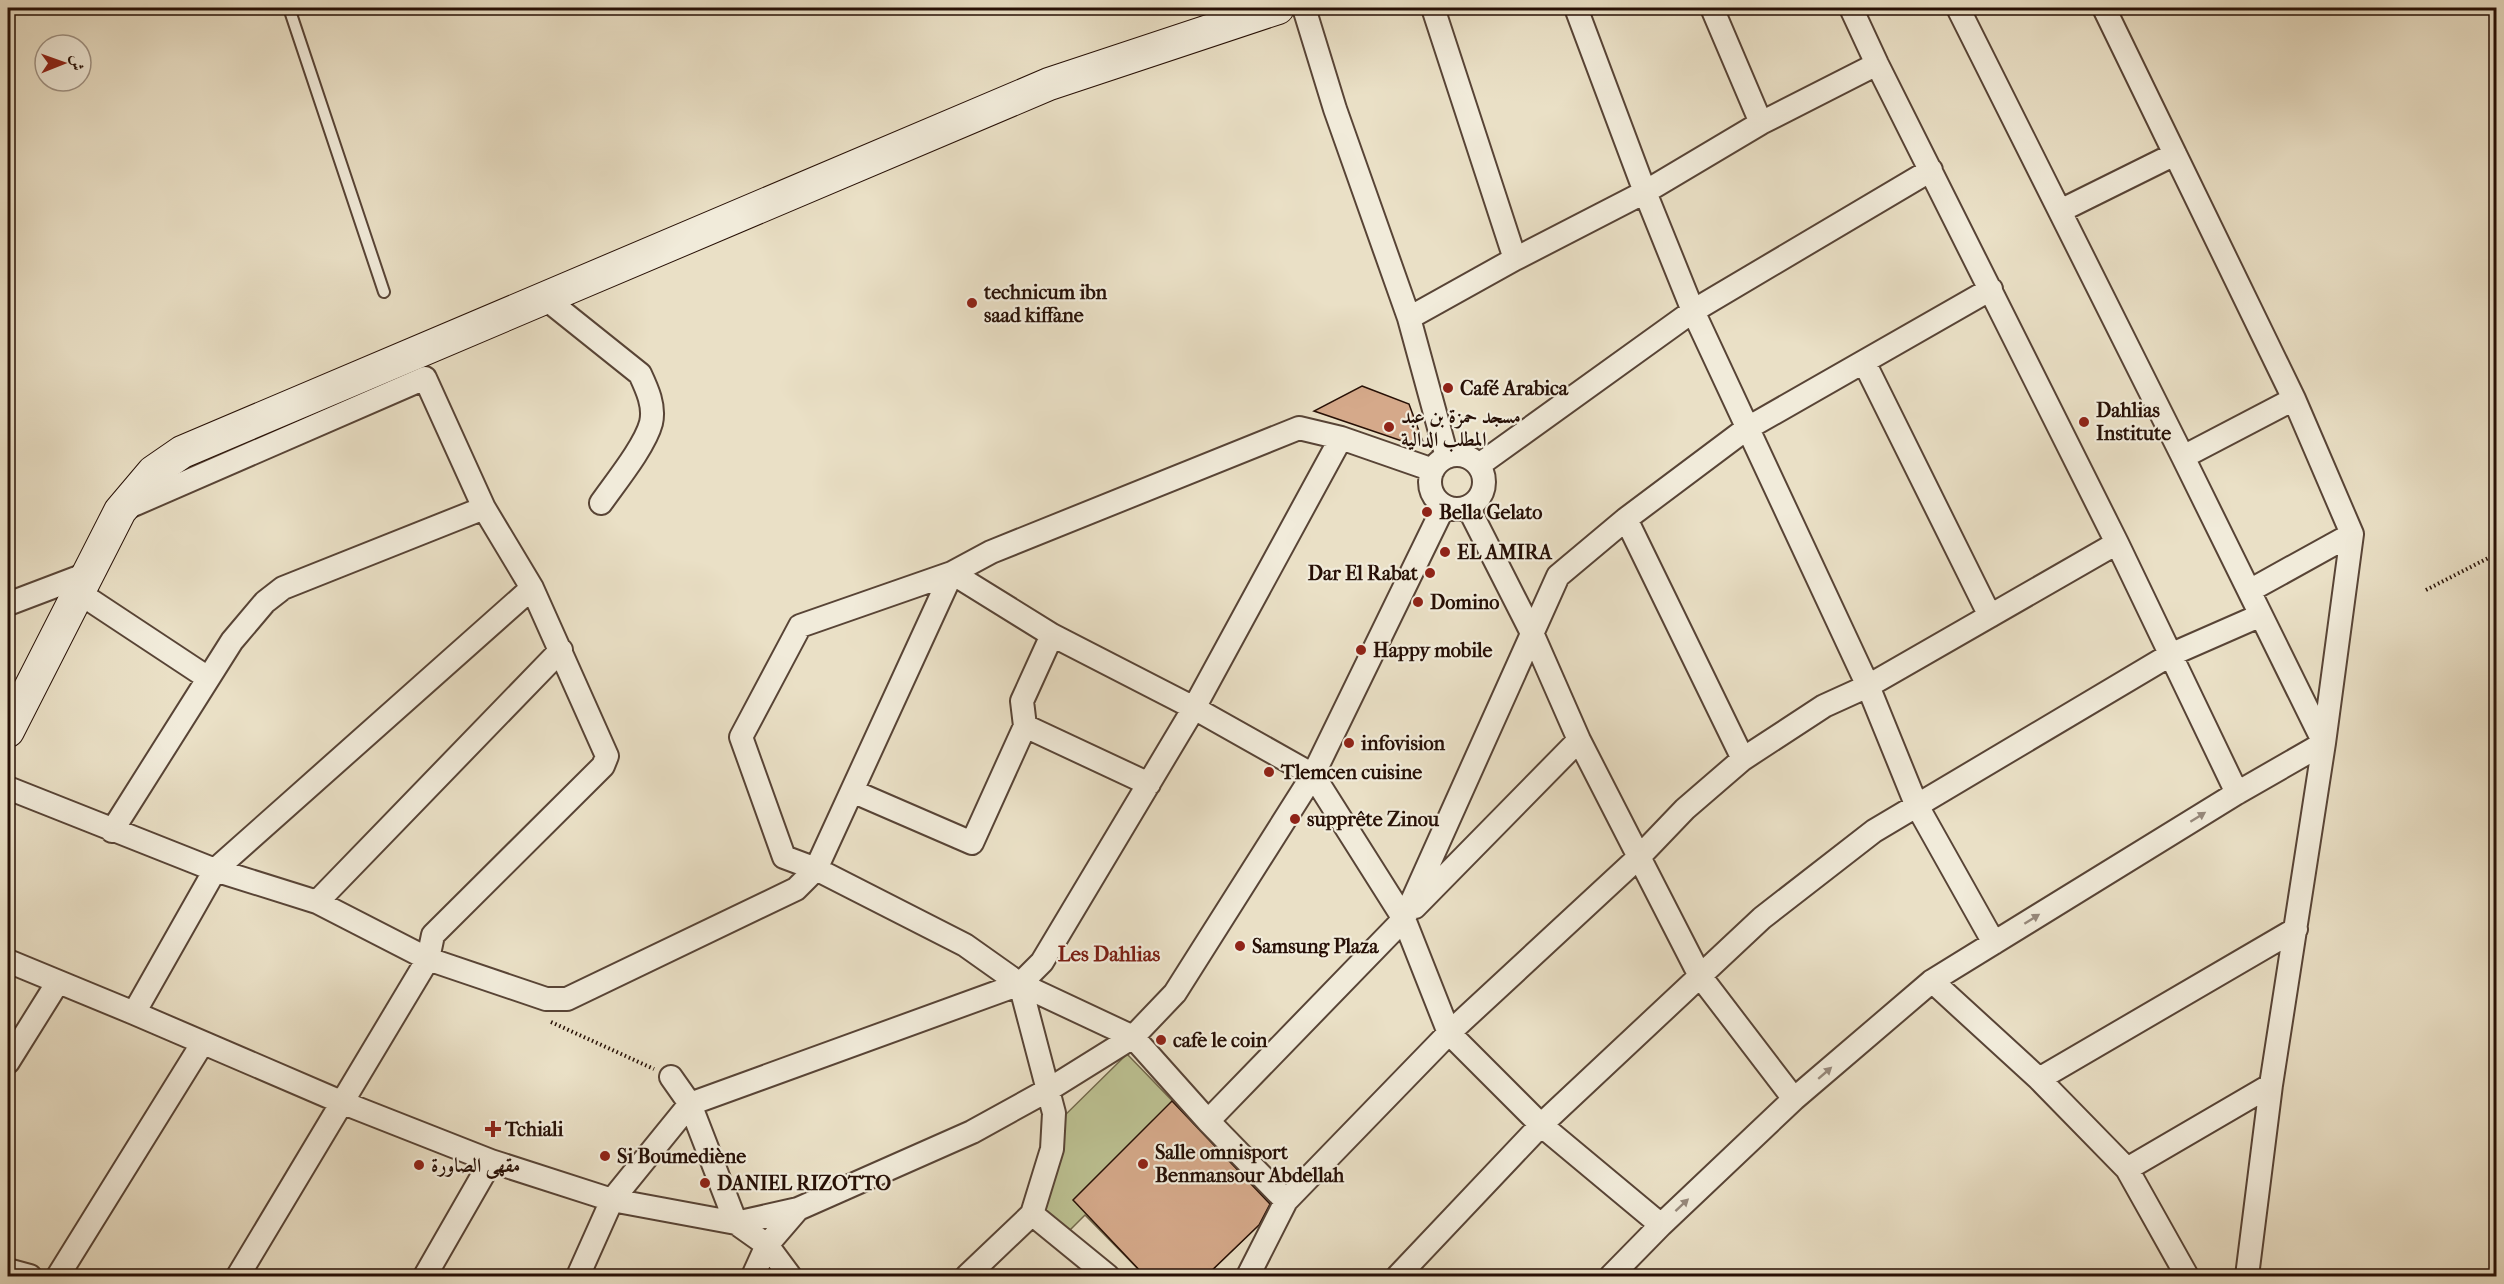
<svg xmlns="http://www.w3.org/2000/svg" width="2504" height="1284" font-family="'IM FELL French Canon',Amiri,serif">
<rect width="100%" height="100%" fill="#eae0c6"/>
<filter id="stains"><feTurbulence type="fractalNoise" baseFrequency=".00333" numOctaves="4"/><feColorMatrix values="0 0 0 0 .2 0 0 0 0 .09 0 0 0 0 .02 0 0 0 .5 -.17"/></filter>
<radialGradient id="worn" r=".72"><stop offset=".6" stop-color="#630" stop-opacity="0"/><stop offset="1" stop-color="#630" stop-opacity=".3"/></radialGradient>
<path fill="#bcc192" stroke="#72684c" stroke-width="1.5" d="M1127,1054L1276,1208L1206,1276H1145L1085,1215L1065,1235L1045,1215L1059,1121Z"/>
<path fill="#d5a98a" stroke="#271006" stroke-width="1.5" d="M1362,386L1409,404L1423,442L1411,444L1314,411Z
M1172,1101L1270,1204L1259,1225L1206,1276H1145L1073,1200Z"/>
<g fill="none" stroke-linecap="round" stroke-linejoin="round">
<g stroke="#584436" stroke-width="14">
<path id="lane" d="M289,8L384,292"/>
</g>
<g stroke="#584436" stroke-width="26">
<path id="street" d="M1304,8L1335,109L1409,318L1447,457
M1433,8L1515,259
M1576,8L1645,192L1693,311L1868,686L1916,804L1994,943
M1712,8L1761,123
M1851,8L1877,64L2117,543L2237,793
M1958,8L2183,457L2324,743L2271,1085L2247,1276
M2060,211L2175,154
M545,298L640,374C647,389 655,406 651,423C645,446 615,483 601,503
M1409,318L1515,259L1645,192L1761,123L1877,64
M1864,362L1990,616
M1430 482a27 27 0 1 1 54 0a27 27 0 1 1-54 0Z
M2183,457L2294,399
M1479,465L1693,311L1931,170
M1468,507L1532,633L1579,740L1700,976L1794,1099
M124,509L425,378L484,508L532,588L607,756L603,766L433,935L428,959L238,1276
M1626,519L1743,759
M2249,591L2352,534
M78,592L208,678
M8,604L87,574
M1025,726L1149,784
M8,788L215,870L317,902L428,959L546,999H567L796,889L816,869L952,573L991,552L1299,428L1341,438L1433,470
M852,791L972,843L1025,726L1022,701L1052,635
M112,831L232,641L265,602L283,588L484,508
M317,902L561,650
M1415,907L1579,740
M8,961L134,1013L341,1102L491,1161L612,1200L736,1223L798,1209
M1932,981L2039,1079L2127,1169L2187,1276
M1020,984L1042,962L1194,708L1341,438
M134,1013L215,870L532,588
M8,1062L58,982
M671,1077L690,1104L736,1223L767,1245L790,1276
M2039,1079L2296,929
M1208,1121L1404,919L1558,576L1626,519L1746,429L1991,289
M2127,1169L2271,1085
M1286,1201L1208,1121L1133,1037L1020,984L965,945L816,869L784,857L741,737L800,626L952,573L1052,635L1194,708L1313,775L1404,919L1449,1033L1541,1125L1661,1225
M1032,1214L1108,1276
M8,1270L30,1276
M58,1276L202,1044
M425,1276L491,1161
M578,1276L612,1200L690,1104L1020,984L1054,1113L1052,1149L1032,1214L967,1276
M753,1276L767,1245L798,1209L972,1132L1048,1090L1133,1037L1175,993L1313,775L1444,506
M1248,1276L1286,1201L1449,1033L1639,857L1685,809L1743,759L1824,706L1868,686L2117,543
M1398,1276L1541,1125L1762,918L1874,831L2170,655L2259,616
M1611,1276L1661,1225L1794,1099L1932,981L2237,793L2324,743L2352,534L2294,399L2104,8"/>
</g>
<g stroke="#271006" stroke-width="34">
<path id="secondary" d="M8,731L120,511L153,472L182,452L1049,84L1278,8"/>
</g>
<path stroke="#271006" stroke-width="4" stroke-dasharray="1.5 3" stroke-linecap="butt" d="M2426,590L2496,554
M551,1022L654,1069"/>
<use href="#lane" stroke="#f1ebda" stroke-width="10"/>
<use href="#street" stroke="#f1ebda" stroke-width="22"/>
<use href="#secondary" stroke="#f1ebda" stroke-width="32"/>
</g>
<defs><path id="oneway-solid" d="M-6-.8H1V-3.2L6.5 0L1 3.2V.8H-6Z" transform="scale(1.5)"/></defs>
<g fill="#96887b">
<use href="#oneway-solid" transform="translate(2198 817) rotate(-32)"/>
<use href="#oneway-solid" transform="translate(2032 919) rotate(-32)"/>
<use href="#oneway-solid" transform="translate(1825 1073) rotate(-41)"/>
<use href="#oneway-solid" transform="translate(1682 1205) rotate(-43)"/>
</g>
<g fill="#8f2418" stroke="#f1ebda" stroke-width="2">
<circle cx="972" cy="303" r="6"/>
<circle cx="1448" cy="388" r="6"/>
<circle cx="2084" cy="422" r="6"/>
<circle cx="1389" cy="427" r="6"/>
<circle cx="1427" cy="512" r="6"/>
<circle cx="1445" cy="552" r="6"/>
<circle cx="1430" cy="573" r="6"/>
<circle cx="1418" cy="602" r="6"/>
<circle cx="1361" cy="650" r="6"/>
<circle cx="1349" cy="743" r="6"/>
<circle cx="1269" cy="772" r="6"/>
<circle cx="1295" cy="819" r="6"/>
<circle cx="1240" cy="946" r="6"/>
<circle cx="1161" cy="1040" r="6"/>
<path d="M490 1120h6v6h6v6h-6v6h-6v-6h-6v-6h6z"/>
<circle cx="605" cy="1156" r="6"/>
<circle cx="1143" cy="1164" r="6"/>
<circle cx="419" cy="1165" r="6"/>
<circle cx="705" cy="1183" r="6"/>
</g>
<g text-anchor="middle" stroke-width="4.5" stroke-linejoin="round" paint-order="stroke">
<g font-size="20" font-weight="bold" fill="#271006" stroke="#f1ebda" text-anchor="start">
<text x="984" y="299">technicum ibn<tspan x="984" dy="23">saad kiffane</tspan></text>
<text x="1460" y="395">Café Arabica</text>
<text x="2096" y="417">Dahlias<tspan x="2096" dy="23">Institute</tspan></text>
<text x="1401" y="423">مسجد حمزة بن عبد<tspan x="1401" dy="23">المطلب الدالية</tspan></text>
<text x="1439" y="519">Bella Gelato</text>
<text x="1457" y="559">EL AMIRA</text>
<text x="1418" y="580" text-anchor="end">Dar El Rabat</text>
<text x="1430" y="609">Domino</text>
<text x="1373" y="657">Happy mobile</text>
<text x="1361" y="750">infovision</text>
<text x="1281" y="779">Tlemcen cuisine</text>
<text x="1307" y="826">supprête Zinou</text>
<text x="1252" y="953">Samsung Plaza</text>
<text x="1173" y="1047">cafe le coin</text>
<text x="505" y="1136">Tchiali</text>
<text x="1155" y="1159">Salle omnisport<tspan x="1155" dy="23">Benmansour Abdellah</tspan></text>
<text x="617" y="1163">Si Boumediène</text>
<text x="431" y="1172">مقهى الصاورة</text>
<text x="717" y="1190">DANIEL RIZOTTO</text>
</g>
<g font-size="21" font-weight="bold" fill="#7a1f14" stroke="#f1ebda">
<text x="1109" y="961">Les Dahlias</text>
</g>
</g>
<rect width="2504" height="1284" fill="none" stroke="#eae0c6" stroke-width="30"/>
<rect x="9" y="9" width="2486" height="1266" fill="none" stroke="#271006" stroke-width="3"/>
<rect x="15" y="15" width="2474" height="1254" fill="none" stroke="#271006" stroke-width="1.5"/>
<g transform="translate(63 63) rotate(89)"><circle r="28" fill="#f1ebda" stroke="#a09385" stroke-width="1.5"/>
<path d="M0-4.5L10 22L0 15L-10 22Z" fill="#8f2418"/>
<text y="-9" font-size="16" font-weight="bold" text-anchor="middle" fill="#271006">ش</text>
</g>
<rect width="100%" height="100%" filter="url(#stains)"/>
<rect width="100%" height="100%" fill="url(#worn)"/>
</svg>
